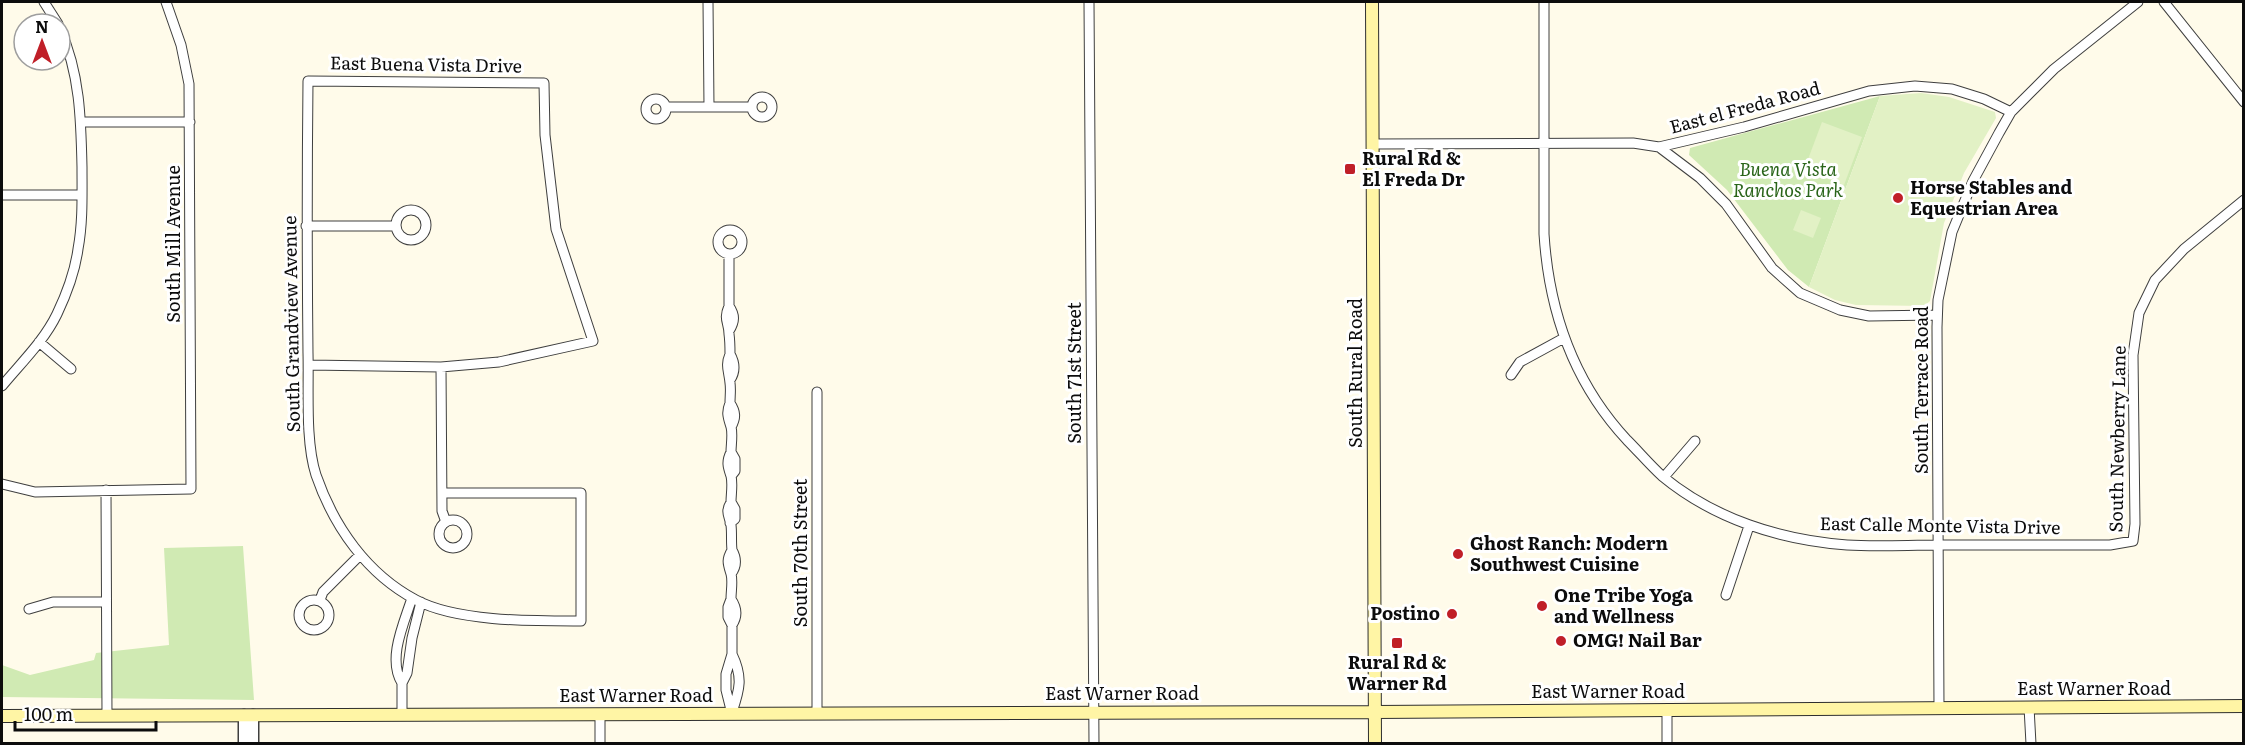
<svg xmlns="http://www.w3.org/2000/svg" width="2245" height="745" font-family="Literata,serif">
<rect width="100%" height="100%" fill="#fffbea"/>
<path fill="#d0eab3" d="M1880,96L1809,287L1788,270L1727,190L1689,155L1690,148Z
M243,546L254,700L2,697V665L30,675L94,660L96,653L169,645L164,548Z"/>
<path fill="#e2f1c5" d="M1921,93L1949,97L1995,112L1996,118L1964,173L1944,223L1930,301L1924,306L1856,305L1835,300L1809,287L1880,96Z
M1822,122L1862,137L1844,185L1804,170Z
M1801,210L1821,218L1813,238L1793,230Z"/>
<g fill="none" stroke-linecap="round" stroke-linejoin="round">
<g stroke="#3f3f3f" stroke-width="11">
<path id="minor" d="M44,2L58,24
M708,2L709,107
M1089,2L1094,744
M1544,2V234C1549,312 1573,382 1627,440C1639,452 1650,465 1662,476C1714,519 1780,540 1847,545C1877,547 1908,545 1938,545C1995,545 2053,545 2110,545L2133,541L2135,524L2133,355L2139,313L2155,280L2184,249L2244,200
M2164,2L2244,102
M752 107a10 10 0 1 1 20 0a10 10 0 1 1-20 0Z
M646 109a10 10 0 1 1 20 0a10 10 0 1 1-20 0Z
M666,107H752
M81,122H190
M1373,144L1633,143L1659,147L1744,127L1869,91L1915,86L1952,89L1984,99L2011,112
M1659,147L1700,178L1726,204L1772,268L1800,293L1840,310L1869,316L1937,315
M2,195H82
M396 225a15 15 0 1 1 30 0a15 15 0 1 1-30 0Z
M306,226H396
M718 242a12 12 0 1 1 24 0a12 12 0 1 1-24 0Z
M729,254V306
M729,331C735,321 735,315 729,306C723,320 729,322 729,334C730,341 730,348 730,354
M39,342L71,369
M309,365L441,367L499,362L593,341L556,229L545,135L544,83L308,81C307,171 307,262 308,353C309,389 305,441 316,475C334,527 367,574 416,600C457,622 534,621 581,621V493H442
M441,367L442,511L446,522
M1511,375L1520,362L1564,338
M730,380C736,371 735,363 730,354C725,366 729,371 730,383C731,389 730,396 730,403
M2,386C21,363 44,341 57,314C67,293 75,272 78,249C83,222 82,195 82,167C81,120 80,73 60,29
M817,392V713
M731,427C736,418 736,412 730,403C726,413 728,417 731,427C733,434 731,445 731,452
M731,476L735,471V459L731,452C726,462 728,467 731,476C733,484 731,494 731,502
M1664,477L1695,441
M2,484L35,492L191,489L189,84L181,45L166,2
M106,490L107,715
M439 534a14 14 0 1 1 28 0a14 14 0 1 1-28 0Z
M730,523L735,519V509L731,502C725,512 729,515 731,525C732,533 731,542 732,550
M731,574C737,566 737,559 732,550C726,560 728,564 731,574C733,581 731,591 731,599
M1726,595L1749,526
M299 615a15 15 0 1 1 30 0a15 15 0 1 1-30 0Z
M320,600L323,592L360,555
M29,609L53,602H106
M732,625C738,616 737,608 731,599L728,607V617L732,625V654L726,674V690L732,714
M732,654C743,677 740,689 732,712
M402,683C387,659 404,623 412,598
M2029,707L2031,744
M1939,708L1937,327L1938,300L1952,232L1973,181L1999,133L2011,112L2054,69L2138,2
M1667,709V744
M402,714V683L407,673L412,638L421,602
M600,714V744"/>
</g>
<g stroke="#3f3f3f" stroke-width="13">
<path id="tertiary" d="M253,715V744
M244,744V715"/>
</g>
<g stroke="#2e2e2e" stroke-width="14">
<path id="secondary" d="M1372,2L1375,744
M2,716L1375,712L2244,706"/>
</g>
<use href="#minor" stroke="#fff" stroke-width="9"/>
<use href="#tertiary" stroke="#fff" stroke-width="10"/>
<use href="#secondary" stroke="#fff5a5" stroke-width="12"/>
</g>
<g fill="#c01f28" stroke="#fff" stroke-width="2">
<rect x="1344" y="163" width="12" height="12" rx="3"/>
<circle cx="1898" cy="198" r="6"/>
<circle cx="1458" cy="554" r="6"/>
<circle cx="1542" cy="606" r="6"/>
<circle cx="1452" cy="614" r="6"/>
<circle cx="1561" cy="641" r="6"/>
<rect x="1391" y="637" width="12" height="12" rx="3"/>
</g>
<g text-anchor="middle" stroke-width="6" stroke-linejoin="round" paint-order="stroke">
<g font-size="18" fill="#0c0c0c" stroke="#fff">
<text transform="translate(426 65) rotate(1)" y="6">East Buena Vista Drive</text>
<text transform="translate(1745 108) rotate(-15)" y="6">East el Freda Road</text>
<text transform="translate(174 244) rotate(-90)" y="6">South Mill Avenue</text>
<text transform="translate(292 324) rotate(-91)" y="6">South Grandview Avenue</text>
<text transform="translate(1075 373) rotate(-90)" y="6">South 71st Street</text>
<text transform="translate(1356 373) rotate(-90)" y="6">South Rural Road</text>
<text transform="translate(1922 390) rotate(-90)" y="6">South Terrace Road</text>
<text transform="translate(2118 439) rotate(-89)" y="6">South Newberry Lane</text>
<text transform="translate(1940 526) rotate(1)" y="6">East Calle Monte Vista Drive</text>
<text transform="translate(801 553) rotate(-90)" y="6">South 70th Street</text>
<text x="2094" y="695">East Warner Road</text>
<text x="1608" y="698">East Warner Road</text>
<text x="1122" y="700">East Warner Road</text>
<text x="636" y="702">East Warner Road</text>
</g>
<g font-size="18" font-weight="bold" fill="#0c0c0c" stroke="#fff" text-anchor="start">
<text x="1362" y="165">Rural Rd &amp;<tspan x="1362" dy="21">El Freda Dr</tspan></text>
<text x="1910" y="194">Horse Stables and<tspan x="1910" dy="21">Equestrian Area</tspan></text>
<text x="1470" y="550">Ghost Ranch: Modern<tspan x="1470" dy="21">Southwest Cuisine</tspan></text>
<text x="1554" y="602">One Tribe Yoga<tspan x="1554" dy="21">and Wellness</tspan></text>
<text x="1440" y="620" text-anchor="end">Postino</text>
<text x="1573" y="647">OMG! Nail Bar</text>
<text x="1397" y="669" text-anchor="middle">Rural Rd &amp;<tspan x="1397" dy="21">Warner Rd</tspan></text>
</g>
<g font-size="18" font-style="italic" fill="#2a651a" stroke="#fff">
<text x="1788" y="176">Buena Vista<tspan x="1788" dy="21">Ranchos Park</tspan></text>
</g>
</g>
<rect width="2245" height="745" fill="none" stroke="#0c0c0c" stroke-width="6"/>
<g transform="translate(42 42)"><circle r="28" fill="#ffffff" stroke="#9e9e9e" stroke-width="1.5"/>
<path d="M0-4.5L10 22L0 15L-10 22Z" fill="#c01f28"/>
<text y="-9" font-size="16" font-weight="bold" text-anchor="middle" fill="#0c0c0c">N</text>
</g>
<path d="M15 721v9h141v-9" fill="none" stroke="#0c0c0c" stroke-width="3"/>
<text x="24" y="721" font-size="18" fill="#0c0c0c" stroke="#ffffff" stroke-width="4.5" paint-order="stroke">100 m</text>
</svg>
